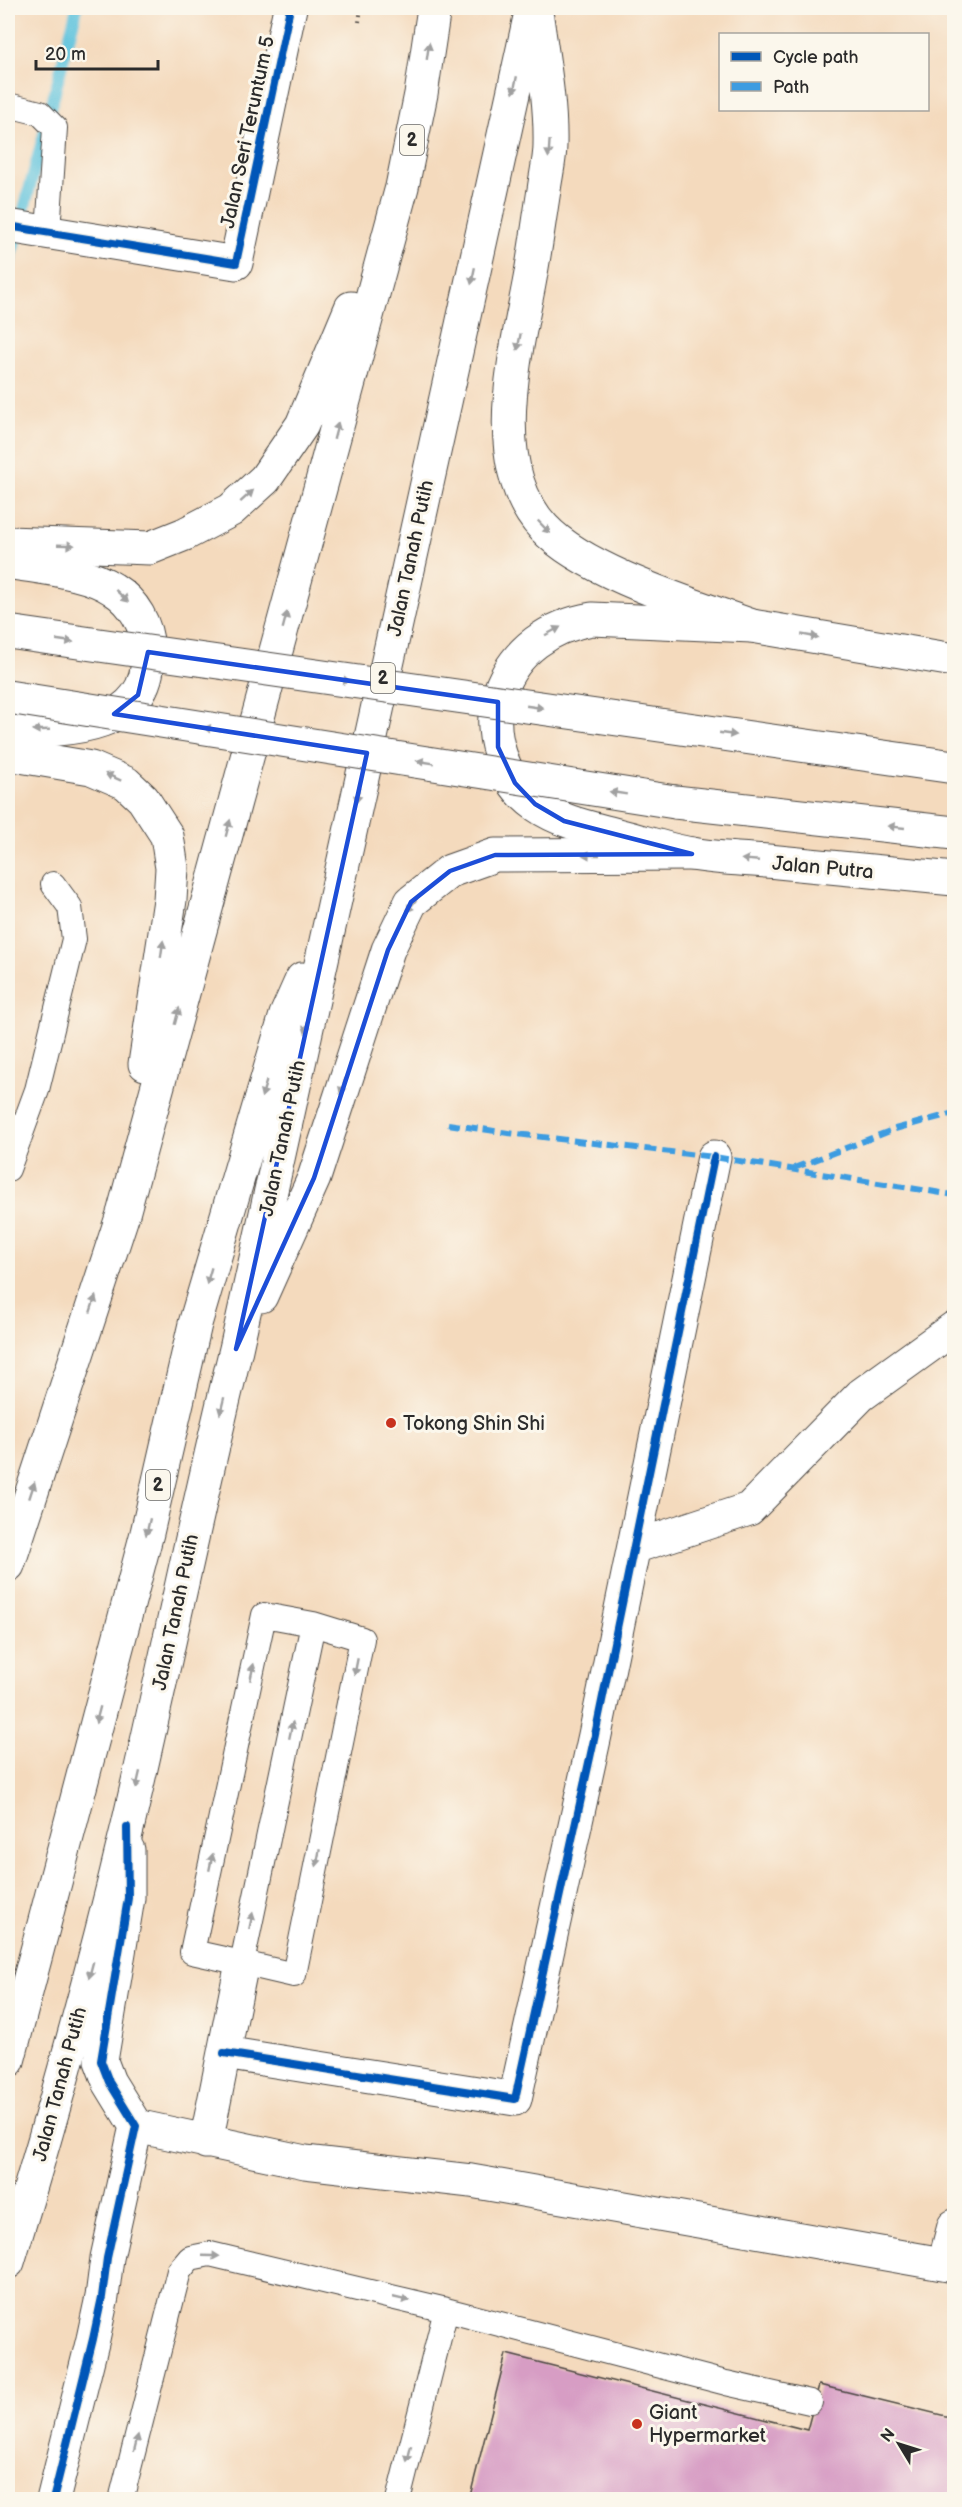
<svg xmlns="http://www.w3.org/2000/svg" width="962" height="2507" font-family="'Balsamiq Sans',sans-serif">
<rect width="100%" height="100%" fill="#fbf7ec"/>
<filter id="ink" filterUnits="userSpaceOnUse"><feTurbulence type="fractalNoise" baseFrequency=".0167" numOctaves="2"/><feDisplacementMap in="SourceGraphic" scale="12" xChannelSelector="R" yChannelSelector="G"/><feConvolveMatrix kernelMatrix="1 2 1 2 8 2 1 2 1" color-interpolation-filters="sRGB"/></filter>
<filter id="wash" filterUnits="userSpaceOnUse"><feTurbulence type="fractalNoise" baseFrequency=".008" numOctaves="4" result="noise"/><feDisplacementMap in="SourceGraphic" scale="24" xChannelSelector="R" yChannelSelector="G"/><feGaussianBlur stdDeviation="1.35" result="paint"/><feColorMatrix in="noise" values="0 0 0 0 0 0 0 0 0 0 0 0 0 0 0 0 0 1.4 0 .05"/><feComposite in="paint" operator="in"/></filter>
<g filter="url(#wash)">
<rect width="100%" height="100%" fill="#f4dabd"/>
<g fill="none" stroke-linecap="round" stroke-linejoin="round">
<path stroke="#5fc3dd" stroke-width="12" d="M8,270L77,8"/>
</g>
<g id="blocks">
<path fill="#d79dc4" d="M506,2354L807,2430L819,2385L954,2418V2500H469Z"/>
</g>
</g>
<g filter="url(#ink)">
<use href="#blocks" fill-opacity="0" stroke="#494541" stroke-width="1.5"/>
<g fill="none" stroke-linecap="round" stroke-linejoin="round">
<g stroke="#494541" stroke-width="26">
<path id="lane" d="M8,105L40,113L55,128L48,232
M8,1169L37,1090L74,939L70,907L53,884
M242,1963L192,1952L264,1615L313,1624L362,1639L294,1975L242,1963L313,1624
M446,2310L726,2383L810,2402
M121,2500L179,2271L190,2258L210,2254L446,2310L398,2500"/>
</g>
<g stroke="#494541" stroke-width="35">
<path id="street" d="M8,226L236,263L290,8
M634,1547L749,1509L861,1395L954,1328
M224,2053L515,2099L595,1735L714,1157
M136,2126L305,2162L471,2181L954,2266
M206,2142L242,1963
M944,2264L954,2226
M53,2500L93,2339L102,2297L107,2258L136,2126L109,2082L101,2061L128,1898V1850"/>
</g>
<g stroke="#494541" stroke-width="35">
<path id="secondary" d="M8,562C40,568 86,571 113,589C134,602 147,625 148,650C152,730 67,731 8,730
M954,660L752,626L592,619C550,626 515,650 500,691C486,730 502,781 536,805C562,823 592,828 621,836C645,842 668,850 692,854C720,859 749,859 778,862C837,868 896,873 954,879
M675,802L954,833"/>
</g>
<g stroke="#494541" stroke-width="35">
<path id="highway" d="M537,18C543,60 551,103 550,145C550,159 546,175 544,190C539,221 535,253 529,284C515,358 486,466 544,528C585,572 694,605 752,626
M8,543L150,548L185,534L231,510L265,479L302,425L351,308
M8,754L91,768L126,783L143,799L167,836L172,868L170,900L145,1064
M261,1296L314,1178L388,950L411,902L450,871L495,855L692,854
M8,1565L123,1214L402,187L421,94L434,8
M8,2061L147,1533L195,1324L286,1015L302,979
M8,2262C52,2118 93,1972 128,1825C165,1666 197,1507 236,1349L532,8"/>
</g>
<path stroke="#494541" stroke-width="4" stroke-dasharray="1.5 4.5" stroke-linecap="butt" d="M359,22L361,8"/>
<use href="#lane" stroke="#fff" stroke-width="24"/>
<use href="#street" stroke="#fff" stroke-width="33"/>
<use href="#secondary" stroke="#fff" stroke-width="33"/>
<use href="#highway" stroke="#fff" stroke-width="33"/>
<g stroke="#494541" stroke-width="35" stroke-linecap="butt">
<path id="secondary-bridge" d="M8,632L954,767
M8,697L675,802"/>
</g>
<use href="#secondary-bridge" stroke="#fff" stroke-width="33"/>
<path stroke="#3d9ce1" stroke-width="6" stroke-dasharray="12 6" stroke-linecap="butt" d="M448,1124L508,1133L714,1157L954,1195
M794,1168L895,1129L954,1113"/>
<g stroke="#fbf7ec" stroke-width="11">
<path id="cycleway" d="M8,226L236,263L290,8
M224,2053L515,2099L595,1735L714,1157
M53,2500L93,2339L102,2297L107,2258L136,2126L109,2082L101,2061L128,1898L127,1827"/>
</g>
<use href="#cycleway" stroke="#0057b8" stroke-width="8"/>
</g>
<defs><path id="oneway-solid" d="M-6-.8H1V-3.2L6.5 0L1 3.2V.8H-6Z" transform="scale(1.5)"/></defs>
<g fill="#a0a0a0">
<use href="#oneway-solid" transform="translate(428 51) rotate(-82)"/>
<use href="#oneway-solid" transform="translate(515 85) rotate(102)"/>
<use href="#oneway-solid" transform="translate(549 149) rotate(94)"/>
<use href="#oneway-solid" transform="translate(473 276) rotate(102)"/>
<use href="#oneway-solid" transform="translate(519 342) rotate(101)"/>
<use href="#oneway-solid" transform="translate(336 431) rotate(-75)"/>
<use href="#oneway-solid" transform="translate(247 496) rotate(-42)"/>
<use href="#oneway-solid" transform="translate(544 527) rotate(46)"/>
<use href="#oneway-solid" transform="translate(66 545) rotate(2)"/>
<use href="#oneway-solid" transform="translate(122 596) rotate(43)"/>
<use href="#oneway-solid" transform="translate(285 620) rotate(-75)"/>
<use href="#oneway-solid" transform="translate(553 631) rotate(-28)"/>
<use href="#oneway-solid" transform="translate(810 636) rotate(10)"/>
<use href="#oneway-solid" transform="translate(65 641) rotate(8)"/>
<use href="#oneway-solid" transform="translate(342 680) rotate(8)"/>
<use href="#oneway-solid" transform="translate(535 707) rotate(8)"/>
<use href="#oneway-solid" transform="translate(212 729) rotate(-171)"/>
<use href="#oneway-solid" transform="translate(41 730) rotate(178)"/>
<use href="#oneway-solid" transform="translate(728 734) rotate(8)"/>
<use href="#oneway-solid" transform="translate(425 762) rotate(-171)"/>
<use href="#oneway-solid" transform="translate(113 777) rotate(-156)"/>
<use href="#oneway-solid" transform="translate(618 793) rotate(-171)"/>
<use href="#oneway-solid" transform="translate(358 794) rotate(102)"/>
<use href="#oneway-solid" transform="translate(896 827) rotate(-174)"/>
<use href="#oneway-solid" transform="translate(228 828) rotate(-75)"/>
<use href="#oneway-solid" transform="translate(591 855) rotate(180)"/>
<use href="#oneway-solid" transform="translate(750 860) rotate(-175)"/>
<use href="#oneway-solid" transform="translate(412 905) rotate(127)"/>
<use href="#oneway-solid" transform="translate(162 949) rotate(-82)"/>
<use href="#oneway-solid" transform="translate(177 1016) rotate(-75)"/>
<use href="#oneway-solid" transform="translate(307 1025) rotate(102)"/>
<use href="#oneway-solid" transform="translate(343 1086) rotate(108)"/>
<use href="#oneway-solid" transform="translate(264 1089) rotate(107)"/>
<use href="#oneway-solid" transform="translate(209 1276) rotate(106)"/>
<use href="#oneway-solid" transform="translate(93 1304) rotate(-72)"/>
<use href="#oneway-solid" transform="translate(222 1406) rotate(104)"/>
<use href="#oneway-solid" transform="translate(32 1490) rotate(-72)"/>
<use href="#oneway-solid" transform="translate(148 1527) rotate(103)"/>
<use href="#oneway-solid" transform="translate(356 1667) rotate(101)"/>
<use href="#oneway-solid" transform="translate(252 1672) rotate(-78)"/>
<use href="#oneway-solid" transform="translate(98 1715) rotate(105)"/>
<use href="#oneway-solid" transform="translate(291 1730) rotate(-78)"/>
<use href="#oneway-solid" transform="translate(138 1780) rotate(103)"/>
<use href="#oneway-solid" transform="translate(318 1858) rotate(101)"/>
<use href="#oneway-solid" transform="translate(211 1862) rotate(-78)"/>
<use href="#oneway-solid" transform="translate(251 1921) rotate(-78)"/>
<use href="#oneway-solid" transform="translate(91 1970) rotate(105)"/>
<use href="#oneway-solid" transform="translate(211 2256) rotate(2)"/>
<use href="#oneway-solid" transform="translate(401 2299) rotate(13)"/>
<use href="#oneway-solid" transform="translate(136 2443) rotate(-76)"/>
<use href="#oneway-solid" transform="translate(409 2454) rotate(104)"/>
</g>
</g>
<path fill="none" stroke="#1d4ed8" stroke-width="4.5" stroke-linejoin="round" d="M148,652L498,702V747L515,783L535,804L564,821L692,854L495,855L450,871L411,902L388,950L314,1178L236,1349L367,753L114,714L138,695Z"/>
<g fill="#c8321e" stroke="#fbf7ec" stroke-width="2">
<circle cx="391" cy="1423" r="6"/>
<circle cx="637" cy="2424" r="6"/>
</g>
<g text-anchor="middle" stroke-width="6" stroke-linejoin="round" paint-order="stroke">
<g fill="#fbf7ec" stroke="#696865" stroke-width="1.5">
<rect x="400" y="125" width="24" height="30" rx="4.5"/>
<rect x="371" y="663" width="24" height="30" rx="4.5"/>
<rect x="146" y="1470" width="24" height="30" rx="4.5"/>
</g>
<g font-size="18" font-weight="bold" fill="#2b2b2b">
<text x="412" y="146">2</text>
<text x="383" y="684">2</text>
<text x="158" y="1491">2</text>
</g>
<g font-size="20" fill="#2b2b2b" stroke="#fbf7ec">
<text transform="translate(247 132) rotate(-78)" y="7">Jalan Seri Teruntum 5</text>
<text transform="translate(410 558) rotate(-78)" y="7">Jalan Tanah Putih</text>
<text transform="translate(823 867) rotate(5)" y="7">Jalan Putra</text>
<text transform="translate(282 1138) rotate(-78)" y="7">Jalan Tanah Putih</text>
<text transform="translate(175 1612) rotate(-78)" y="7">Jalan Tanah Putih</text>
<text transform="translate(59 2084) rotate(-75)" y="7">Jalan Tanah Putih</text>
</g>
<g font-size="20" fill="#2b2b2b" stroke="#fbf7ec" text-anchor="start">
<text x="403" y="1430">Tokong Shin Shi</text>
<text x="649" y="2419">Giant<tspan x="649" dy="23">Hypermarket</tspan></text>
</g>
</g>
<rect width="962" height="2507" fill="none" stroke="#fbf7ec" stroke-width="30"/>
<rect x="719" y="33" width="210" height="78" fill="#fbf7ec" stroke="#a8a59f" stroke-width="1.5"/>
<rect x="731" y="52" width="30" height="9" fill="#0057b8" stroke="#a8a59f" stroke-width="1.5"/>
<text x="773" y="63" font-size="18" fill="#2b2b2b">Cycle path</text>
<rect x="731" y="82" width="30" height="9" fill="#3d9ce1" stroke="#a8a59f" stroke-width="1.5"/>
<text x="773" y="93" font-size="18" fill="#2b2b2b">Path</text>
<g transform="translate(899 2444) rotate(308)" stroke="#fbf7ec" stroke-width="4.5" paint-order="stroke">
<path d="M0-4.5L10 22L0 15L-10 22Z" fill="#2b2b2b"/>
<text y="-9" font-size="16" font-weight="bold" text-anchor="middle" fill="#2b2b2b">N</text>
</g>
<path d="M36 60v9h122v-9" fill="none" stroke="#2b2b2b" stroke-width="3"/>
<text x="45" y="60" font-size="18" fill="#2b2b2b" stroke="#fbf7ec" stroke-width="4.5" paint-order="stroke">20 m</text>
</svg>
